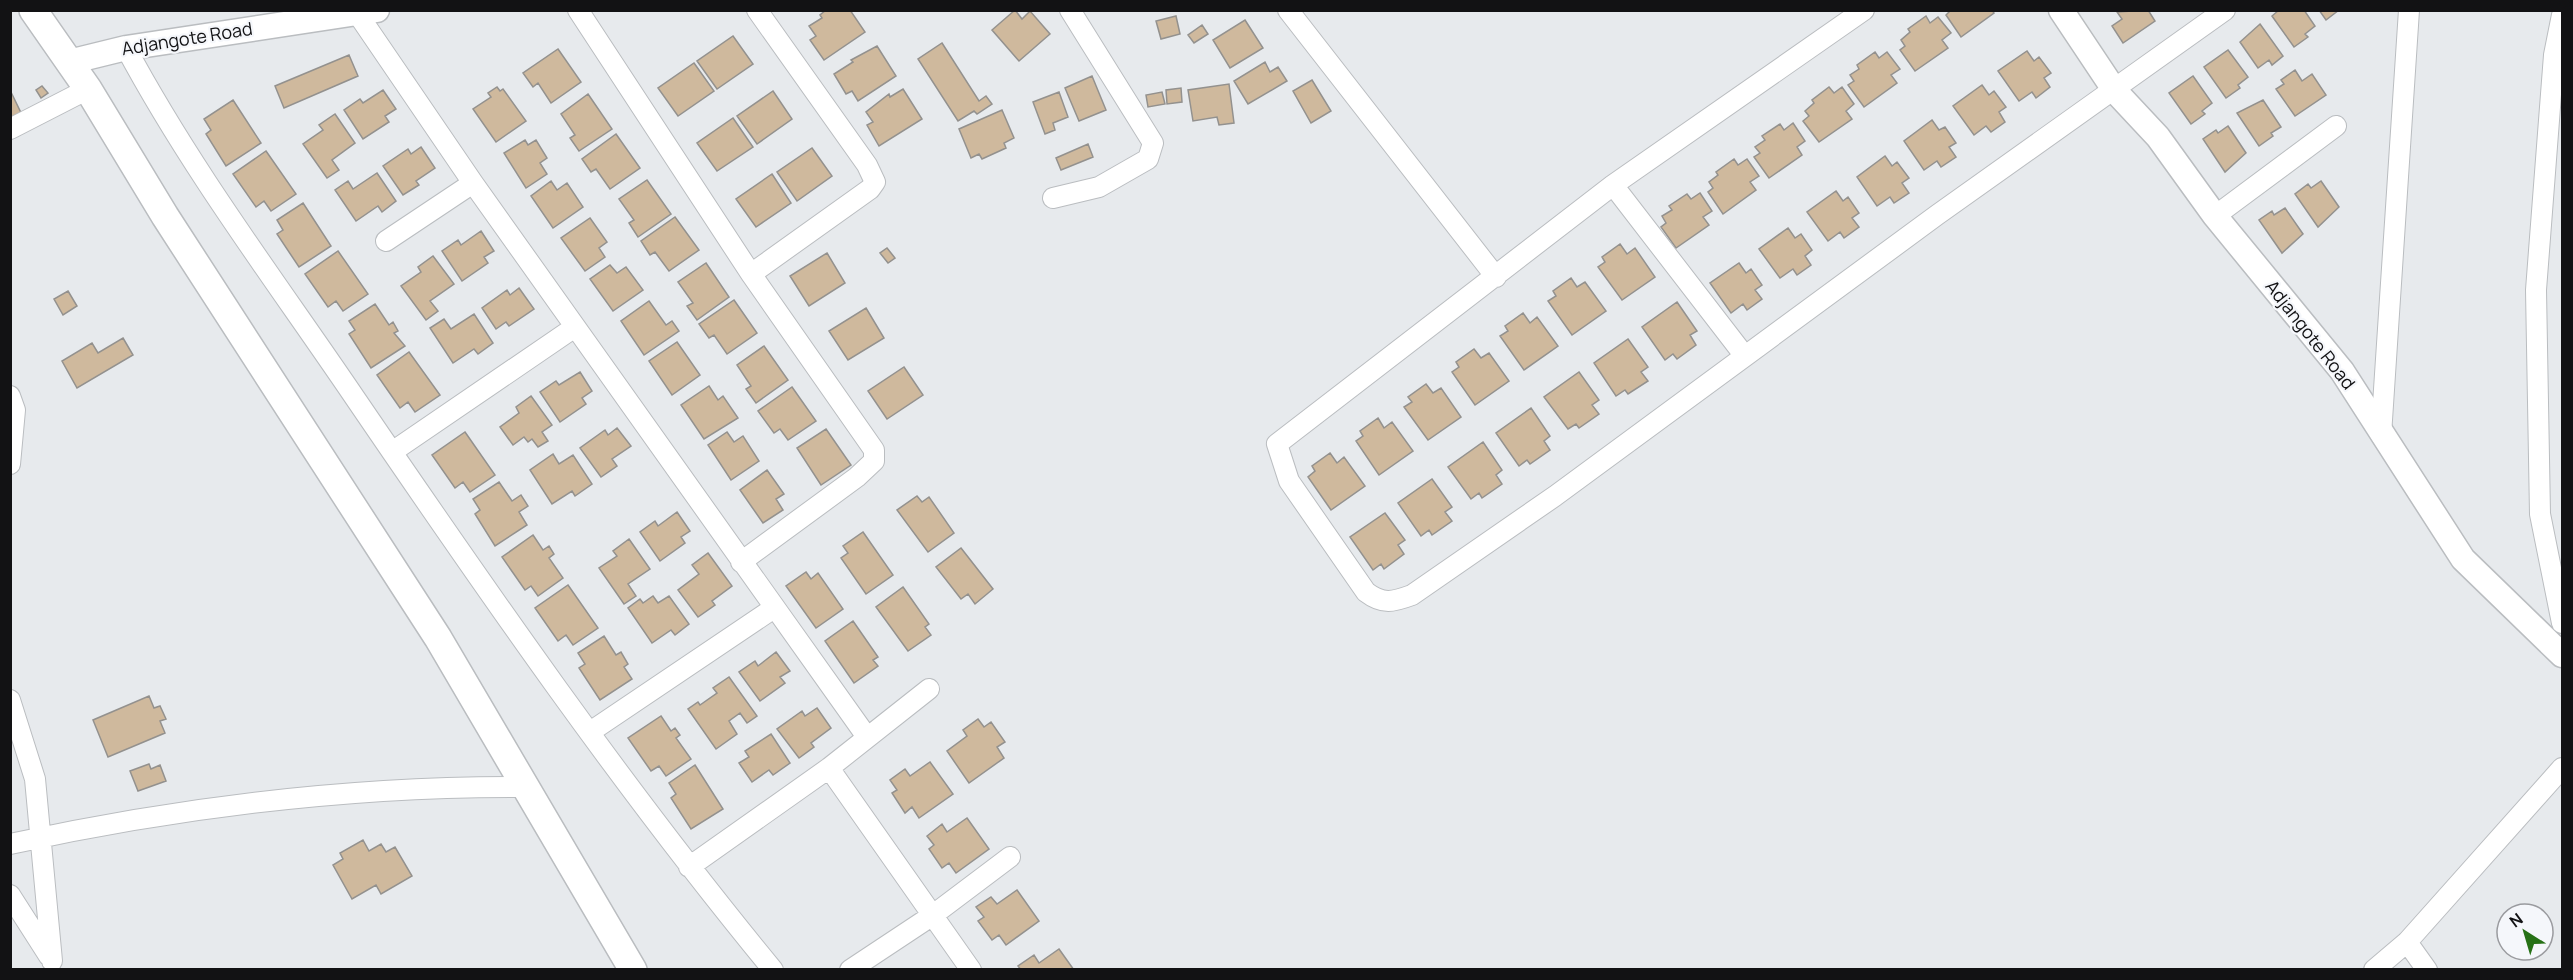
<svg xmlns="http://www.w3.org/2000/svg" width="2573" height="980" font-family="Manrope,sans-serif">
<rect width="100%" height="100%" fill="#e7eaed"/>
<path fill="#cfb99d" stroke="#93918e" stroke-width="1.5" d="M826,10H850L865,32L824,60L810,40L816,36L809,26L822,18L820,15Z
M1015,10L1022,19L1030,11L1050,34L1019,61L992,30Z
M1992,10L1994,13L1961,37L1946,15L1951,10Z
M2148,10L2155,21L2123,43L2112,26L2122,19L2117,12Z
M2279,10H2304L2315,26L2305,34L2308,37L2294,47L2272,16Z
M2319,10H2339L2326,20Z
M1176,16L1180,34L1161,39L1156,21Z
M1926,16L1930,23L1938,17L1951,33L1942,40L1948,48L1915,71L1900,50L1905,46L1901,40L1910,32L1908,29Z
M1245,20L1263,48L1230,68L1213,40Z
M2260,24L2283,56L2272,65L2269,60L2258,68L2240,42Z
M1202,25L1208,34L1194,43L1188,35Z
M733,36L753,64L717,89L697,61Z
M942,43L979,101L986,96L992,104L977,114L974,111L958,121L918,59Z
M877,46L896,76L858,101L852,91L846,94L834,74L853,62L851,60Z
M558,49L581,82L551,103L538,83L533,87L523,73Z
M2228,50L2248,77L2238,85L2240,88L2226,98L2204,67Z
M2027,51L2034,61L2039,57L2051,73L2044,78L2050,87L2036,98L2032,92L2019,101L1998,71Z
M1875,52L1879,58L1887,52L1900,69L1891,75L1897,83L1864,107L1848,85L1854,81L1850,75L1859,69L1857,65Z
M349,55L358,76L284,108L275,86Z
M1265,62L1270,72L1278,67L1287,81L1248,104L1234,81Z
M694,63L714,91L678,116L658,88Z
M2295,70L2302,81L2312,74L2326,95L2295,116L2276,89L2284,84L2281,80Z
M1092,76L1106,110L1079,121L1065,88Z
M2193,76L2212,103L2202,111L2205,114L2191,124L2169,93Z
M1312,80L1331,111L1311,123L1293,91Z
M1229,84L1234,123L1219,125L1217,117L1193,121L1188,90Z
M1982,85L1989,95L1994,91L2006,107L1999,112L2005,122L1991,132L1986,126L1974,135L1953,106Z
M42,86L48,93L41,98L36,90Z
M497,87L500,91L503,89L526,121L496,142L473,109L491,97L488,93Z
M1829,87L1834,93L1842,87L1854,104L1846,111L1852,119L1819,142L1803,121L1809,116L1805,111L1814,103L1812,100Z
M1181,88L1182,102L1167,104L1166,90Z
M903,89L922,119L879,146L867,125L873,122L866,112L889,94L890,97Z
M10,90L23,117L10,123Z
M383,90L396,109L385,116L389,122L363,139L344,110L360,99L363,103Z
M773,91L792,119L757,144L737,116Z
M1059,92L1068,117L1053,123L1055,130L1045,134L1033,102Z
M1162,92L1165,104L1148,107L1146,95Z
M588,94L612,129L579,151L570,138L575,135L561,114Z
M233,100L261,143L226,166L206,134L211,130L204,119Z
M2263,100L2281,127L2271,133L2273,136L2259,146L2237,113Z
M1002,110L1014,138L1004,143L1006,148L982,159L979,154L971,158L959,129Z
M335,114L355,143L332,160L339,170L327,178L303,144L323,130L319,125Z
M733,118L753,147L717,171L697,143Z
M1932,120L1939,130L1945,127L1956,143L1949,147L1956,157L1941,167L1937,161L1924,170L1904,141Z
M1793,123L1805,141L1797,147L1802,155L1769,178L1754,157L1760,153L1755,147L1765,140L1762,136L1780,124L1784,130Z
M2228,126L2246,153L2225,172L2203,139L2216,130L2218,133Z
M616,134L640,168L610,189L596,169L591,172L582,159Z
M525,140L528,145L536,140L547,158L540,163L547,174L526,188L504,153Z
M1088,144L1093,157L1061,170L1056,158Z
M421,147L435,168L416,181L419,185L403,195L383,166L408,149L411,154Z
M812,148L832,176L797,201L777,172Z
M266,151L296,194L271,211L264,201L256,207L233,174Z
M1885,156L1892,166L1897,162L1909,178L1902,183L1909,193L1894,203L1890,197L1877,206L1857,177Z
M1734,159L1738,165L1747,159L1759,176L1750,182L1756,190L1723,214L1708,192L1713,188L1709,182L1718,175L1716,172Z
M377,173L396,201L382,212L378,206L356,221L335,190L348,181L353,189Z
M772,174L791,203L756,227L736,199Z
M647,180L671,214L638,237L629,223L634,220L619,199Z
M551,181L557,190L567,183L583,207L553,228L531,196Z
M2321,181L2339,207L2318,227L2295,194L2308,184L2311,188Z
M1836,191L1843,201L1848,197L1859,213L1852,218L1859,227L1844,238L1840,232L1828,241L1807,212Z
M1700,193L1712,211L1703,217L1709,225L1676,248L1661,227L1666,223L1662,216L1672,210L1669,206L1687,194L1691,199Z
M303,203L331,246L299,267L277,234L283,230L277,220Z
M2285,208L2303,234L2282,253L2259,220L2272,211L2274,215Z
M675,217L699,250L669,271L655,252L650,255L641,241Z
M590,218L607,242L599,248L605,257L585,271L561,238Z
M1788,228L1795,238L1801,234L1812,250L1805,256L1811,265L1797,275L1793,269L1780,278L1759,249Z
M481,231L494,251L484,257L488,263L462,281L442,251L458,240L461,245Z
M1620,244L1627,254L1635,248L1655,277L1622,300L1598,267L1605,262L1602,257Z
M887,248L895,258L888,263L880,253Z
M338,251L368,294L343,311L336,301L328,307L305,274Z
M827,253L845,283L809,306L790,276Z
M433,256L454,284L430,301L438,311L426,320L401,286L421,272L418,267Z
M706,263L729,297L697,320L687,306L693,303L678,282Z
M1739,263L1746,273L1751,269L1762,285L1755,290L1762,299L1747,310L1743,304L1731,313L1710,283Z
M610,265L617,273L626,267L643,290L613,311L590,279Z
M1571,278L1577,287L1585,282L1606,311L1572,335L1548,301L1556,296L1553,291Z
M519,288L534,309L509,326L506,322L496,329L482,308L507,290L510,295Z
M68,291L77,306L63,315L54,299Z
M734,300L757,333L727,354L714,335L709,338L699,324Z
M649,301L666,325L672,321L679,331L644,355L621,321Z
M1677,302L1697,331L1690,335L1696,345L1677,359L1673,354L1665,360L1642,327Z
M375,304L389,325L393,322L398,331L394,333L405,346L371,368L349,334L355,330L349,321Z
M866,308L884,338L848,360L829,331Z
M1523,313L1530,323L1537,317L1558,346L1524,370L1500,336L1508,331L1505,326Z
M474,314L493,343L478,354L474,349L453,363L430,328L444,319L451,329Z
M123,338L133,355L77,388L62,361L92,343L98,353Z
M1628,339L1648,367L1641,372L1648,381L1628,394L1625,390L1616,396L1594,363Z
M677,342L700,375L672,395L649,361Z
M764,346L788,380L756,403L746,389L751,386L737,365Z
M1474,349L1481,358L1489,353L1509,381L1475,405L1452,372L1459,367L1456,362Z
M409,352L440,395L415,412L408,402L400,408L377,375Z
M904,367L923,395L887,419L868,391Z
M580,372L592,391L582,398L586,404L560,422L540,392L556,381L559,385Z
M1579,372L1599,400L1592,405L1599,414L1579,428L1576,424L1568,429L1544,397Z
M1426,384L1433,393L1441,388L1461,417L1428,440L1404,407L1412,402L1408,397Z
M709,386L718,400L723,396L738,418L704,439L681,405Z
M792,387L816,421L788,440L780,429L774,433L758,411Z
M531,396L552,425L542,432L548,441L538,447L532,439L528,442L524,437L513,445L500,427L519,413L516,407Z
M1531,408L1550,436L1544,441L1550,450L1530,464L1527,460L1519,466L1496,433Z
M1378,418L1384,428L1392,422L1413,451L1379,475L1356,441L1363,436L1360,431Z
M617,428L631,446L612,459L617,466L601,477L580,448L605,430L608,435Z
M826,429L851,465L821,485L797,448Z
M465,432L495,475L470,492L463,482L455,488L432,455Z
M727,432L734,442L743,436L759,461L731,480L708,445Z
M1483,442L1502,470L1496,475L1502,484L1482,498L1479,493L1471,499L1448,467Z
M1330,453L1337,463L1344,457L1365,486L1331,510L1308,477L1315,471L1312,466Z
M553,454L559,464L573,455L592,484L575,496L572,491L552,504L530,470Z
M767,470L784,494L776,499L783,510L763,523L740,490Z
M1432,479L1452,507L1445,512L1452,521L1432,535L1429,530L1421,536L1398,503Z
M499,482L512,501L521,495L528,506L519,512L527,525L495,546L475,514L480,510L473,499Z
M917,496L922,502L929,497L954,533L928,552L897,510Z
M677,512L690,531L681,537L685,543L660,561L640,532L655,521L658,526Z
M1385,513L1405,540L1398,545L1404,554L1384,569L1381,564L1373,570L1350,537Z
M863,532L893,575L866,594L841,558L848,553L843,546Z
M533,535L543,550L549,546L554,554L549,558L563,578L538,596L531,586L525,590L502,557Z
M629,539L650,569L628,584L636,596L624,604L599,568L617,556L613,551Z
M961,548L993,589L975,604L968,594L961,599L936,567Z
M708,553L732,586L712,601L715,605L698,617L678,590L699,574L692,565Z
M806,572L811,579L818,573L843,609L816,628L786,586Z
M568,585L598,628L573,645L566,635L558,641L535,608Z
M903,587L929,624L925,627L931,635L908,651L876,607Z
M653,596L658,603L669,596L689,624L675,635L671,630L652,643L628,608L640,599L643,603Z
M853,621L878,657L873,660L878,666L854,683L825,641Z
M604,636L616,655L621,652L628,664L624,667L632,679L600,700L579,668L585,664L578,653Z
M776,652L790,671L780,677L785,683L760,701L739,672L755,661L758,666Z
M729,677L757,716L747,723L740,713L729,721L737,734L716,749L688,709L698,702L700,705L717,693L713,688Z
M149,696L154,708L160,706L166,719L160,721L165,733L108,757L93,720Z
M817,708L831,728L811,743L814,747L799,758L777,729L802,711L805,716Z
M661,716L671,731L675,728L680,735L676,738L691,759L666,776L659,766L651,771L628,738Z
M978,719L984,727L991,722L1005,742L997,747L1004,758L969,783L947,751L967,736L963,730Z
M771,734L790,763L773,775L769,770L752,782L739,763L749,757L745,751Z
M930,762L953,794L919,818L912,807L905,813L892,793L897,790L890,780L905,769L910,776Z
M149,764L151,769L160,765L166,781L138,791L130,771Z
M695,765L723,809L691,829L671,798L676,794L669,783Z
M967,818L989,849L956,873L949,863L942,868L929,849L934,845L927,836L942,824L947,832Z
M363,840L369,851L381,844L386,852L395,847L412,876L381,894L376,885L352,899L333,865L343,859L340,853Z
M1017,890L1039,921L1006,945L999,935L992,940L978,921L984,917L976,907L991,897L997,904Z
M1059,949L1074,970H1021L1018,966L1034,955L1039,963Z"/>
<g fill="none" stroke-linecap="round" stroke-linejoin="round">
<g stroke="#babdc0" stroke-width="22">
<path id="minor" d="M355,10L473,183L867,737
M578,10L751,274L874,450V461L857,477L741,562
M1288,10L1496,277
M1864,10L1613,185L1277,444L1289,481L1366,592C1383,605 1393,602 1412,595L1555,496L1937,215L2225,10
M2562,15L2554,55L2536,290L2540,514L2562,623
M126,48C192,171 277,283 355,398C488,593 623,788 773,970
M10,129L88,89
M1613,185L1744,355
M1053,198L1099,187L1148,159L1153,143L1070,10
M2215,216L2336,126
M386,241L473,183
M751,274L870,189L875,182L867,165L757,10
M10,396L15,410L10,464
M2381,435L2409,10
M392,452L575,327
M10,700L35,779L52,961
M590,732L774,608
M829,768L971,970
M10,844C180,807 352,786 526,787
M689,867L829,768L929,689
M10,895L49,956
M2407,942L2427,970
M850,970L933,915L1010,857
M2374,970L2407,942L2562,768"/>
</g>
<g stroke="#babdc0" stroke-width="27">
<path id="tertiary" d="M2061,10L2115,91L2158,137L2215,216L2342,371L2463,559L2562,655
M69,62L126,48L377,10"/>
</g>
<g stroke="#babdc0" stroke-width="30">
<path id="secondary" d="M33,10L88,89L165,216L438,638L633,970"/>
</g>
<use href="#minor" stroke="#fff" stroke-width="20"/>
<use href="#tertiary" stroke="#fff" stroke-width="24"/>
<use href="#secondary" stroke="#fff" stroke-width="27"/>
</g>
<g text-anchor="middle" stroke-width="4.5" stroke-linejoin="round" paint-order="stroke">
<g font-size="18" fill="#121214" stroke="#f5f7fb">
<text transform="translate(187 39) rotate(-9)" y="6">Adjangote Road</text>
<text transform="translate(2310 335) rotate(52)" y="6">Adjangote Road</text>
</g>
</g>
<rect width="2573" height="980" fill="none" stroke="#121214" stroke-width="24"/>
<g transform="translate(2525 932) rotate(323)"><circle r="28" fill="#f5f7fb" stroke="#9a9b9f" stroke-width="1.5"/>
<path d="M0-4.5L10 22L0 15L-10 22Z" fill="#267116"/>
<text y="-9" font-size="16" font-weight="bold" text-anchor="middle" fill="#121214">N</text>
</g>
</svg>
